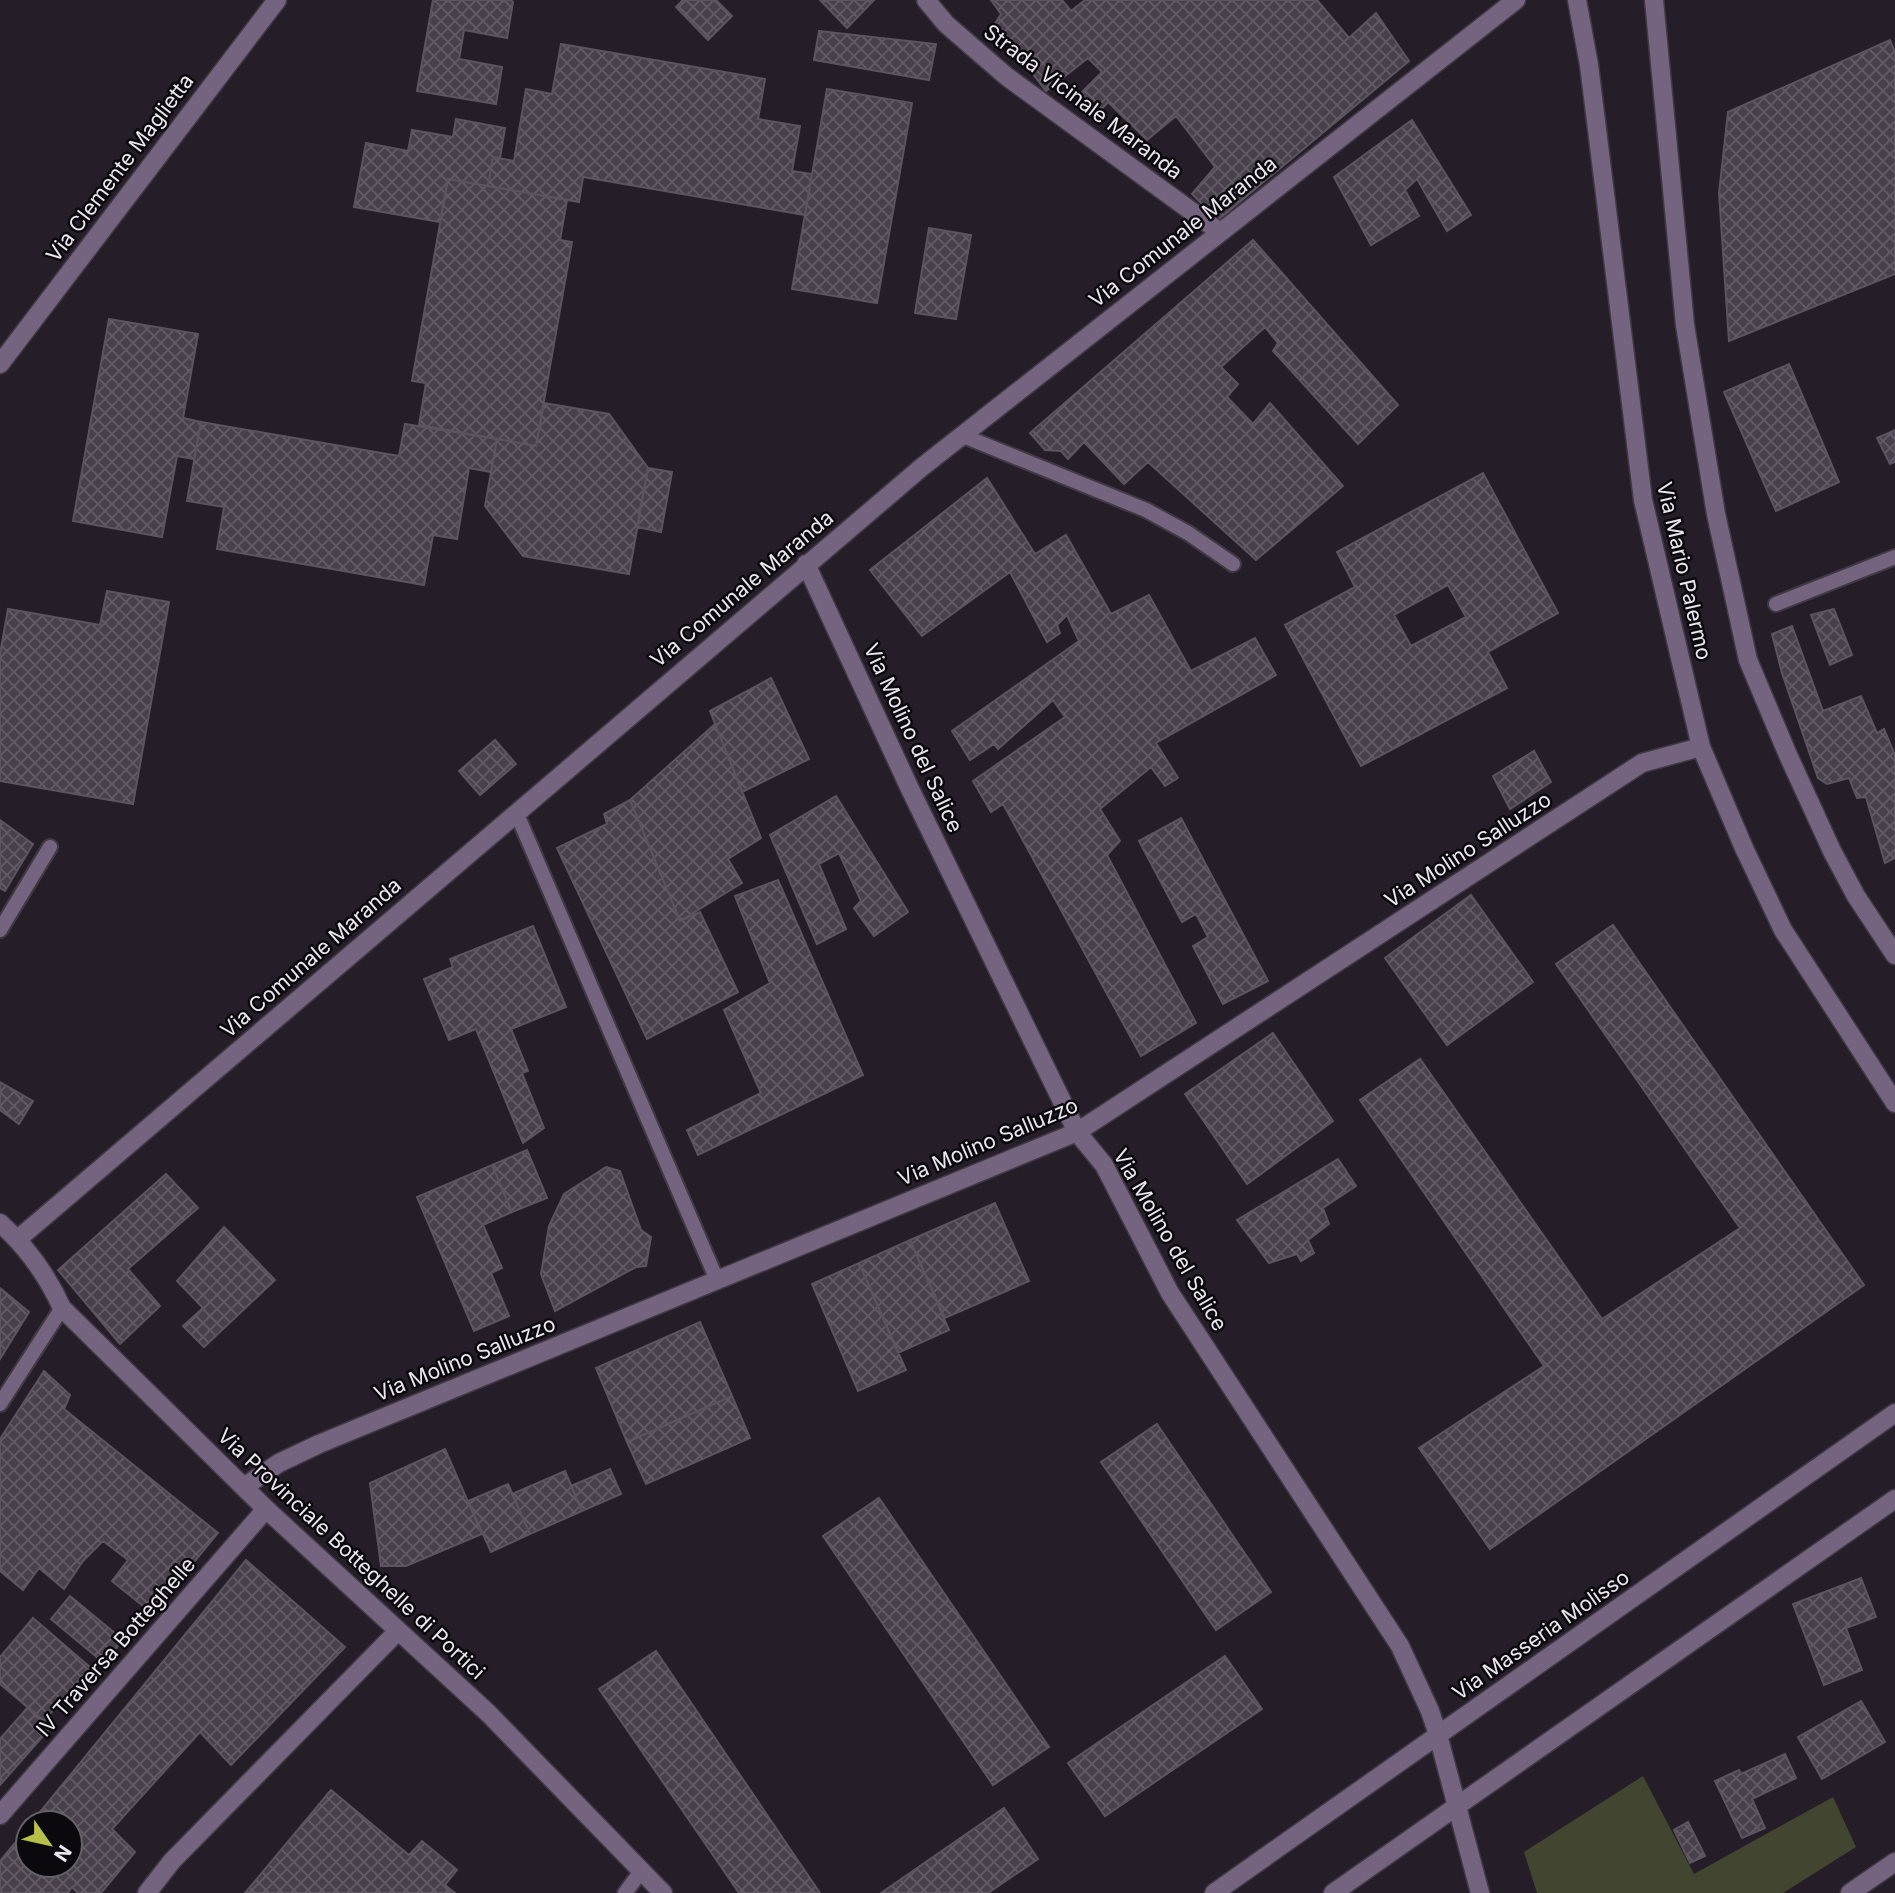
<svg xmlns="http://www.w3.org/2000/svg" width="1895" height="1893" font-family="Inter,sans-serif">
<defs>
<pattern id="building-cross-hatch" width="8" height="8" patternUnits="userSpaceOnUse" patternTransform="scale(1.75)"><rect width="8" height="8" fill="#48414c"/><path d="M0 0l8 8M0 8l8-8" fill="none" stroke="#635c66"/></pattern>
</defs>
<rect width="100%" height="100%" fill="#251e28"/>
<path fill="#424530" d="M1643,1776L1694,1874L1833,1797L1856,1847L1783,1893H1537L1524,1852Z"/>
<path fill="url(#building-cross-hatch)" stroke="#5c5461" stroke-width="2" fill-rule="evenodd" d="M433,0H511L513,2L507,38L464,30L459,59L502,67L496,104L417,91Z
M683,0H716L732,16L708,40L676,7Z
M820,0H874L847,28Z
M991,0H1062L1071,11L1085,0H1317L1349,38L1376,13L1409,61L1218,220L1192,194L1215,167L1176,116L1147,140L1108,102L1099,112L1081,93L1102,72L1088,58L1046,91L995,24L1001,14Z
M819,31L936,44L929,80L814,60Z
M1890,40L1895,52V274L1729,341L1719,193L1728,112Z
M561,44L765,79L758,119L800,126L792,171L812,174L805,215L583,177L579,202L488,186L493,157L514,161L526,89L552,94Z
M827,89L912,103L877,303L792,289Z
M456,119L505,128L500,158L493,157L488,186L448,179L440,222L354,207L366,143L408,151L412,130L453,137Z
M1412,120L1471,215L1447,231L1417,179L1405,190L1419,216L1371,245L1334,177Z
M448,179L567,200L560,240L572,242L536,446L419,425L426,383L412,381Z
M929,228L971,235L956,319L915,313Z
M1253,240L1398,405L1358,444L1273,351L1278,343L1265,327L1221,367L1238,384L1227,397L1253,424L1270,403L1343,486L1256,560L1148,462L1124,484L1084,442L1068,459L1061,451L1045,450L1030,433Z
M109,319L198,334L183,418L201,422L194,459L177,456L162,537L73,521Z
M1789,364L1839,482L1776,511L1724,392Z
M544,403L609,414L648,468L629,574L523,556L485,506L497,439L536,446Z
M201,422L399,456L405,424L497,439L491,472L469,468L457,539L433,535L424,585L217,549L224,507L187,501Z
M1895,430V462L1890,464L1877,438Z
M648,468L672,472L661,532L637,527Z
M1483,473L1558,613L1488,652L1507,688L1361,766L1285,625L1355,587L1337,552ZM1448,585L1466,617L1411,646L1394,615Z
M987,478L1035,554L1066,535L1111,614L1149,595L1191,671L1255,638L1276,675L1156,743L1178,778L1165,786L1151,767L1100,809L1120,841L1107,855L1196,1023L1141,1056L1003,804L991,812L973,781L1065,717L1053,700L998,749L994,744L970,760L952,731L1079,641L1067,615L1057,625L1060,633L1047,642L1010,572L922,636L870,570Z
M107,591L169,602L133,804L0,781V654L8,609L100,625Z
M1834,609L1852,655L1830,665L1811,615Z
M1792,626L1823,711L1861,696L1877,733L1884,729L1895,755V858L1885,863L1866,797L1857,798L1849,778L1827,784L1818,778L1782,673L1772,634Z
M771,678L809,759L742,792L710,711Z
M715,724L761,838L728,859L742,883L680,921L630,800Z
M495,740L516,764L480,795L459,771Z
M1534,751L1551,782L1510,809L1493,776Z
M836,796L908,912L874,936L854,908L861,901L839,853L819,864L846,929L817,944L770,835Z
M630,800L680,921L700,912L738,992L647,1039L557,848L607,824L604,814Z
M1181,818L1268,981L1223,1004L1193,946L1208,937L1196,914L1182,922L1139,841Z
M0,820L33,844L5,891L0,888Z
M778,880L863,1075L698,1155L687,1130L761,1093L724,1010L770,983L735,896Z
M1471,895L1533,982L1447,1045L1385,958Z
M1613,925L1864,1285L1490,1549L1419,1448L1544,1366L1360,1100L1420,1059L1602,1319L1740,1228L1556,964Z
M533,926L566,1007L511,1029L528,1071L522,1073L544,1128L523,1143L476,1029L449,1040L424,979L453,967L450,959Z
M1273,1033L1333,1121L1247,1184L1185,1094Z
M0,1082L33,1101L19,1124L0,1110Z
M527,1150L547,1198L512,1212L492,1165Z
M1338,1159L1356,1186L1323,1208L1329,1224L1308,1240L1314,1253L1301,1261L1297,1254L1269,1263L1237,1220Z
M492,1165L512,1212L483,1225L502,1268L491,1273L509,1316L474,1331L417,1197Z
M606,1167L620,1171L641,1230L651,1237L646,1266L636,1267L555,1311L541,1274L549,1226L564,1194Z
M166,1174L198,1208L128,1269L160,1306L120,1344L58,1270Z
M995,1203L1029,1281L945,1318L910,1240Z
M224,1227L275,1280L204,1347L183,1326L203,1308L177,1281Z
M910,1240L949,1330L898,1353L859,1263Z
M859,1263L906,1370L858,1391L812,1284Z
M0,1288L29,1312L0,1359Z
M700,1322L732,1396L627,1442L596,1368Z
M44,1371L70,1395L64,1409L218,1533L152,1613L112,1581L128,1560L103,1541L83,1561L64,1589L39,1568L23,1590L0,1571V1439Z
M732,1396L750,1438L646,1484L627,1442Z
M1157,1424L1271,1592L1216,1630L1101,1462Z
M445,1449L482,1534L406,1566H381L370,1483Z
M610,1469L621,1494L582,1511L571,1486Z
M565,1471L582,1511L530,1534L512,1494Z
M508,1484L530,1534L491,1552L468,1501Z
M879,1498L1049,1747L993,1785L823,1536Z
M246,1560L345,1647L231,1765L200,1732L112,1829L135,1852L101,1893H78L72,1887L68,1893H0V1861L28,1827V1865H70V1823H31Z
M1861,1578L1876,1617L1846,1628L1862,1670L1824,1685L1793,1604Z
M70,1596L123,1640L104,1663L51,1619Z
M33,1618L90,1667L44,1721L0,1684V1657Z
M656,1651L820,1893H739L599,1689Z
M1225,1656L1262,1709L1105,1816L1068,1763Z
M1861,1701L1885,1742L1822,1779L1798,1737Z
M28,1707L51,1727L0,1785V1739Z
M1785,1754L1796,1778L1752,1799L1765,1828L1742,1838L1715,1781L1739,1770L1741,1774Z
M331,1790L409,1855L422,1841L457,1870L445,1885L455,1893H245Z
M1004,1808L1038,1859L988,1893H881Z
M1688,1822L1705,1856L1690,1863L1674,1830Z"/>
<g fill="none" stroke-linecap="round" stroke-linejoin="round">
<g stroke="#413a44" stroke-width="18">
<path id="service" d="M961,435L1146,510L1188,533L1233,564
M1776,604L1895,557
M516,812L717,1280
M0,930L50,847
M0,1404L62,1308
M625,1893L642,1870"/>
</g>
<g stroke="#413a44" stroke-width="21">
<path id="minor" d="M926,0L946,24L1006,76L1220,232
M0,364L277,0
M806,564L910,789L1077,1132L1104,1165L1170,1293L1400,1646L1430,1711L1438,1735L1480,1893
M0,1223C27,1247 47,1275 62,1308L266,1509L488,1713L663,1893
M18,1239L922,467L1516,0
M244,1487L279,1463L319,1444L1077,1132L1642,763L1701,747
M0,1815L266,1509
M147,1893L172,1861L398,1631
M1214,1893L1895,1413
M1333,1893L1895,1499
M1850,1893L1895,1862"/>
</g>
<g stroke="#413a44" stroke-width="21">
<path id="tertiary" d="M1577,0L1589,65L1643,500L1701,747L1744,848L1783,930L1895,1103
M1654,0L1685,325L1716,514L1748,660L1788,755L1832,851L1856,896L1895,955"/>
</g>
<use href="#service" stroke="#75647f" stroke-width="14"/>
<use href="#minor" stroke="#75647f" stroke-width="18"/>
<use href="#tertiary" stroke="#75647f" stroke-width="18"/>
</g>
<g text-anchor="middle" stroke-width="5" stroke-linejoin="round" paint-order="stroke">
<g font-size="21" fill="#ede8ef" stroke="#0c090e">
<text transform="translate(1083 102) rotate(37)" y="7">Strada Vicinale Maranda</text>
<text transform="translate(120 168) rotate(-53)" y="7">Via Clemente Maglietta</text>
<text transform="translate(1183 232) rotate(-38)" y="7">Via Comunale Maranda</text>
<text transform="translate(1684 571) rotate(77)" y="7">Via Mario Palermo</text>
<text transform="translate(742 589) rotate(-40)" y="7">Via Comunale Maranda</text>
<text transform="translate(913 738) rotate(65)" y="7">Via Molino del Salice</text>
<text transform="translate(1468 850) rotate(-33)" y="7">Via Molino Salluzzo</text>
<text transform="translate(311 958) rotate(-41)" y="7">Via Comunale Maranda</text>
<text transform="translate(988 1142) rotate(-23)" y="7">Via Molino Salluzzo</text>
<text transform="translate(1170 1240) rotate(60)" y="7">Via Molino del Salice</text>
<text transform="translate(465 1359) rotate(-22)" y="7">Via Molino Salluzzo</text>
<text transform="translate(351 1554) rotate(43)" y="7">Via Provinciale Botteghelle di Portici</text>
<text transform="translate(1541 1635) rotate(-35)" y="7">Via Masseria Molisso</text>
<text transform="translate(116 1647) rotate(-49)" y="7">IV Traversa Botteghelle</text>
</g>
</g>
<g transform="translate(49 1844) rotate(124)"><circle r="33" fill="#0c090e" stroke="#666268" stroke-width="2"/>
<path d="M0-5L12 26L0 18L-12 26Z" fill="#b7c148"/>
<text y="-10" font-size="19" font-weight="bold" text-anchor="middle" fill="#ede8ef">N</text>
</g>
</svg>
